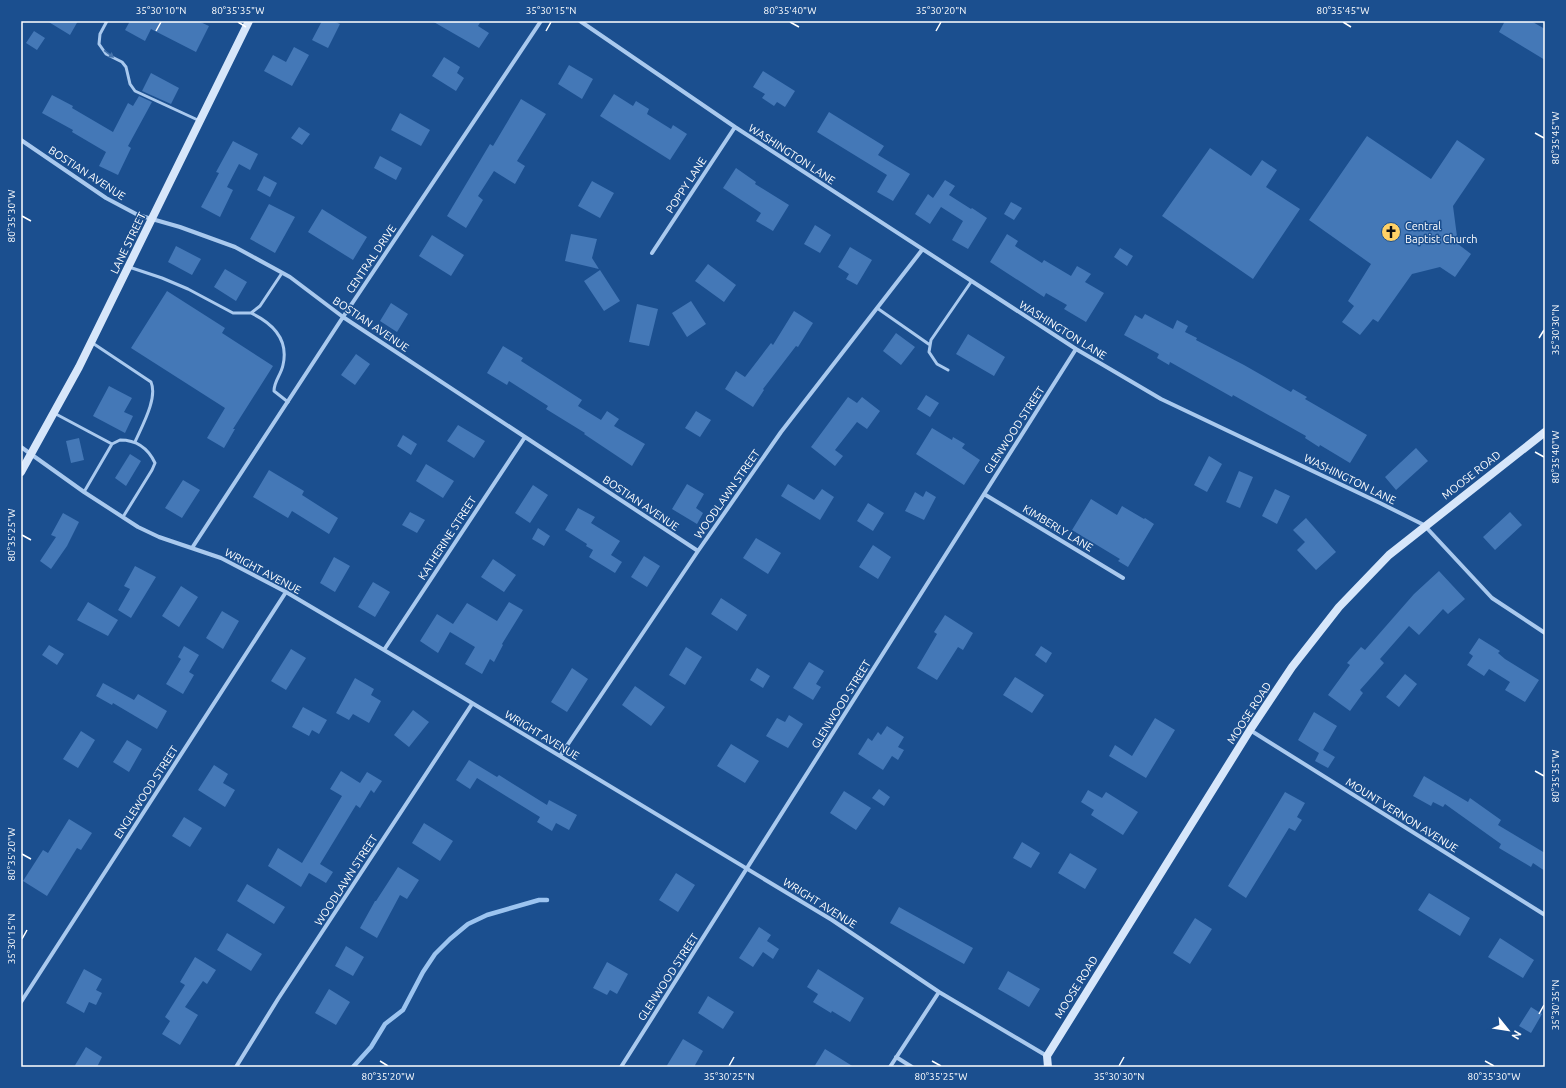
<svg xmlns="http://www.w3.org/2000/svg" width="1566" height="1088" font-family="Ubuntu,sans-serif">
<rect width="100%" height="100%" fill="#1b4f8f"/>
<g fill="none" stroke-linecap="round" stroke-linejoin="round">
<path stroke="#9cc4f0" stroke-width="4.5" d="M353,1067L371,1047L385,1024L403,1010L423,972L435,954L450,939L468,924L487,915L539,900H547"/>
</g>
<path fill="#4478b7" d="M47,21H78L70,35Z
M130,21H198L209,26L196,52L151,29L145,41L125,30Z
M322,21H333L340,24L328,48L312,40Z
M432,21H481L478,26L489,33L479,48Z
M1505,21H1531L1545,29V60L1499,32Z
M34,31L45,38L37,50L26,43Z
M294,47L309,55L292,86L264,71L273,55L286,62Z
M444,57L460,67L457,73L464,78L456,91L432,76Z
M569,65L593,79L582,99L558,84Z
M763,71L795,91L785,107L777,102L774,106L762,98L765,94L753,87Z
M151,73L179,88L171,104L142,91Z
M614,94L633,106L636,101L649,109L647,114L671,129L673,125L687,134L670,160L600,116Z
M52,95L73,106L72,108L113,132L128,103L133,106L139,96L152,102L128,146L131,148L118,175L99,166L106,152L72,132L73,130L42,113Z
M521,99L546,114L517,161L525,166L515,184L494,171L478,196L483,200L466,228L447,216L490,144L493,146Z
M829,112L884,146L878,155L910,174L893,201L877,192L887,175L817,132Z
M400,113L430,130L421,146L391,130Z
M299,127L310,134L302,145L291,138Z
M1367,136L1431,179L1457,140L1485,159L1453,206L1458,244L1471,254L1455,277L1440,267L1412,274L1378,322L1373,319L1360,335L1342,322L1354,306L1348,301L1371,264L1309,220Z
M233,141L258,154L250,170L239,164L227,187L233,190L220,217L201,207L219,173L216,172Z
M1210,148L1251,176L1262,160L1277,170L1266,187L1300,209L1253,279L1162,216Z
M380,156L402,168L396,180L374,168Z
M736,168L756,182L755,184L789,205L773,231L756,221L761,213L723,188Z
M264,176L277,183L270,197L257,190Z
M945,180L955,186L949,195L971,209L972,208L987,218L968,249L952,240L963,221L941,207L930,224L915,214L928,194L933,198Z
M592,181L614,193L600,218L578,206Z
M1011,202L1022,208L1014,220L1004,214Z
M269,204L295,217L275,253L250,239Z
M322,209L367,237L353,260L308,232Z
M815,225L831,235L820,253L804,244Z
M571,234L597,239L592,258L599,269L565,261Z
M1007,234L1018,241L1015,246L1042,263L1044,260L1071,276L1077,266L1091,274L1085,282L1104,293L1086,322L1064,309L1067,305L1046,293L1044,297L990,262Z
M432,235L464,255L451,276L419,256Z
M176,246L201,259L192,275L168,262Z
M850,247L872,260L857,285L846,279L849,274L838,267Z
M1120,248L1133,256L1127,266L1114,257Z
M708,264L736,285L724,302L695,281Z
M225,269L247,282L236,301L214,287Z
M600,270L620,301L604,311L584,281Z
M167,291L225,328L222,333L273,366L233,429H235L224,448L207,438L225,408L131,348Z
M691,301L706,324L687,337L672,313Z
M391,303L408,314L397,332L380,321Z
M637,304L658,309L649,346L629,342Z
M794,311L813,323L798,347L796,346L763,389L764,390L753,407L725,389L736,371L745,377L771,343L773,345Z
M1145,314L1173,329L1177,320L1188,326L1185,332L1197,338L1196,340L1244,365L1291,392L1293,389L1307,397L1305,399L1367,435L1350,463L1320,445L1319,447L1305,438L1306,436L1233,395L1232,397L1170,362L1169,365L1157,358L1159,354L1124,335L1135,315L1142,319Z
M896,333L915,347L901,365L883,351Z
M968,334L1005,357L994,376L956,354Z
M503,346L523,358L521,361L582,400L578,406L601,420L607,411L619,419L614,426L645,444L632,466L584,434L585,433L546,409L548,406L509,381L507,385L487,373Z
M356,354L370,364L355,385L341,375Z
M109,386L132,398L124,412L133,416L125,433L93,416Z
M926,395L939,403L930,417L917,409Z
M848,397L857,403L862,397L880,411L867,429L857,422L835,450L843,456L835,466L811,447Z
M696,411L711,420L700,437L685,428Z
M458,425L485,441L474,458L447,441Z
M932,428L952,440L953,437L965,444L962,448L980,460L964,485L916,454Z
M403,435L417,444L411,455L397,446Z
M79,438L84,460L71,463L66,441Z
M1416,448L1428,461L1396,490L1385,477Z
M130,454L141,461L126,486L115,478Z
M1209,456L1222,464L1207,492L1194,485Z
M426,464L454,481L443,498L416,481Z
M269,470L304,491L302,495L338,518L329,534L292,511L288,518L253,497Z
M1239,471L1253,477L1240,508L1226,502Z
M183,480L200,490L182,518L165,508Z
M687,484L704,494L696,508L703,513L697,524L672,509Z
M788,484L814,500L822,489L834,497L820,520L781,496Z
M533,485L548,495L530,523L515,513Z
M1275,489L1290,496L1277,524L1262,516Z
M926,491L936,497L924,520L905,511L915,492L923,497Z
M1091,499L1117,515L1122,506L1144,519L1145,518L1154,524L1128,567L1118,561L1120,559L1072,530Z
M868,503L884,513L873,531L857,521Z
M578,508L595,517L591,523L620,541L611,555L622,562L615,573L589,557L593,550L586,546L587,544L565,530Z
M410,512L425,520L417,533L402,525Z
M1510,512L1522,525L1495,550L1483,537Z
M63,513L79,522L67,546L51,569L40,561L56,537L51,535Z
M1306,518L1336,552L1316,570L1297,550L1305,542L1293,530Z
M538,528L550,536L544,546L532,539Z
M756,538L781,553L768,574L743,558Z
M873,545L891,557L878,579L859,567Z
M644,556L660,566L647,587L631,577Z
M334,557L350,566L335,592L320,583Z
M493,559L516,575L504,592L481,577Z
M135,566L156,577L131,618L118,610L130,589L124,586Z
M1439,571L1465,599L1448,614L1443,609L1419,635L1409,626L1380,659L1384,663L1360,690L1363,693L1350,711L1328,695L1350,665L1347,663L1361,647L1365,650L1414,594Z
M373,582L390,592L375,617L358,607Z
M181,586L198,597L179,627L162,616Z
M721,598L747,615L737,631L711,614Z
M88,602L118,620L108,636L77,620Z
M509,602L523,610L502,644L503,645L494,662L490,659L482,674L465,664L475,647L450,632L438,653L420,641L437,614L453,624L467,603L497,621Z
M222,611L239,621L223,649L206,638Z
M945,615L973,633L963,650L958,647L937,680L917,668L937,634L934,632Z
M1479,638L1500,651L1498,653L1505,659L1539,680L1525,702L1505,690L1510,682L1489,669L1484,676L1467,665L1473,656L1469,653Z
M49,645L64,654L57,665L42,655Z
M184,646L199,655L189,672L194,675L183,694L166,684L181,659L178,657Z
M1041,646L1052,653L1046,663L1035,655Z
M686,647L702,657L685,685L669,675Z
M291,649L306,658L286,690L271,681Z
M809,662L824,671L816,684L821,687L813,700L793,688Z
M572,668L588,679L567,712L551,702Z
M757,668L770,676L763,688L750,680Z
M1405,674L1417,684L1399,707L1386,697Z
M1015,677L1044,695L1032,713L1003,695Z
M355,678L374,689L371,695L381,701L369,723L353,714L349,720L336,713Z
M103,683L134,700L138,694L167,711L157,729L113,703L112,705L96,696Z
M635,686L665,707L651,726L622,705Z
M303,707L327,720L319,734L312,730L309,736L292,727Z
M413,710L429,722L409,747L394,735Z
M1314,712L1337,726L1323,750L1335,757L1328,768L1315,761L1319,753L1298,740Z
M789,715L803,724L788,748L766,736L777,718L785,722Z
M1155,718L1175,730L1146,778L1109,756L1115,745L1132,756Z
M887,726L904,737L898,747L904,750L898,760L892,756L883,770L858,754L868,738L872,741L878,732L881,735Z
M81,731L95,740L78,768L63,759Z
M127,740L142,749L129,772L113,762Z
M731,744L759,761L745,783L717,766Z
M469,760L497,777L499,775L547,805L549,800L577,815L569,830L556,823L552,831L537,822L540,817L477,778L470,789L456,780Z
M214,765L228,774L223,783L235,790L225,807L198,790Z
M341,771L360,783L367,772L382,781L374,793L371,790L360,808L356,805L320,864L333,872L326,883L309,873L301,887L268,866L278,848L302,863L342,796L330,789Z
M1424,776L1468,802L1470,798L1501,820L1498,825L1545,853V871L1533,863L1531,867L1499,848L1501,844L1445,804L1443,807L1433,802L1431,806L1413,796Z
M879,789L890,797L884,806L872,798Z
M1088,790L1102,798L1106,792L1138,812L1123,835L1091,815L1094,810L1081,802Z
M844,791L871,808L856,830L830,813Z
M1285,792L1305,803L1297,817L1302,820L1295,831L1289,828L1246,898L1228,886Z
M184,817L202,828L190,847L172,836Z
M69,819L92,833L81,850L77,848L47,896L23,881L43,850L48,853Z
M424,823L453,841L440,861L412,843Z
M1022,842L1040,853L1031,868L1013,858Z
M1070,853L1097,869L1085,889L1058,873Z
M398,867L419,880L407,899L400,895L377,938L360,928L375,901H376Z
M676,873L695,885L678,912L659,900Z
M247,884L285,907L274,924L237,901Z
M1429,893L1470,918L1460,936L1418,910Z
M899,907L973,948L964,964L890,923Z
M1195,918L1212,929L1190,964L1173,953Z
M759,927L771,935L767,941L779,949L773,959L763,952L753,967L739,958Z
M227,933L262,954L251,971L217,950Z
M1500,938L1534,960L1523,978L1488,957Z
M346,946L364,957L353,976L335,966Z
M195,957L216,970L207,984L203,981L185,1007L198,1015L180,1045L162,1034L170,1021L165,1017L185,985L180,982Z
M607,962L628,974L617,994L610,990L607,995L593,988Z
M84,969L102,979L96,990L102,993L96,1005L89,1002L84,1013L66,1003Z
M818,969L864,998L850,1022L832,1011L831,1013L813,1002L818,994L807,987Z
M1008,971L1040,989L1029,1007L998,989Z
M329,989L350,1002L336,1025L315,1013Z
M708,996L734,1012L723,1029L698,1013Z
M1531,1007L1542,1014L1531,1033L1519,1026Z
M683,1039L703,1051L694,1067H666Z
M86,1047L102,1057L97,1067H74Z
M825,1049L854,1067H814Z"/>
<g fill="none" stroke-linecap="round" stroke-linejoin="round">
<path stroke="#a9c9ee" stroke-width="3" d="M107,21L100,34L99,44L106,54L122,62L126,67L130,84L135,91L200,121
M129,267L162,278L188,289L233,313H251L260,306L282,273
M877,308L930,345
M251,313C272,323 289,339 283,365C281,375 274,381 274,391L288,402
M91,342L151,382C158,398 142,426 135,442
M948,370L937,364L929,352L931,340L971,282
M54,413L112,444
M84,492L112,444L120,440C136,440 148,448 155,463L152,470L123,517"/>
<path stroke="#a9c9ee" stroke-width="4" d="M580,21L735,127L1076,349L1161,399L1380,503L1424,525L1492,598L1545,633
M21,140L106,198L138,215L180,227L235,247L290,277L343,317L698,551
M652,253L735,127
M21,447L84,492L138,527L159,537L221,558L286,592L384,650L832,920L939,992L1047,1056
M984,494L1123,578
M192,548L343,317L541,21
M384,650L525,437
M1250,730L1545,915
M560,756L698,551L781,432L922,250
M21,1002L286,592
M896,1057L912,1067
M236,1067L278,999L472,704
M621,1067L1076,349
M890,1067L939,992"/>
<path stroke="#d6e6fa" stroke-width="8" d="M21,472L79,367L249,21
M1048,1067L1047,1056L1250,730L1292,667L1339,607L1389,555L1545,432"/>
</g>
<defs><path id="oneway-solid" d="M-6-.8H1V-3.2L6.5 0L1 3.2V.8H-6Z"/></defs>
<use fill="#4674ac" href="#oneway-solid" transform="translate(109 54) rotate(36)"/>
<path fill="none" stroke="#fff" stroke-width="1.5" d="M238,22L246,27M790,22L799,27M1343,22L1351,27M156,31L161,22M546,31L551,22M936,31L941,22M1535,133L1544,138M22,216L31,221M1539,338L1544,330M1535,452L1544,457M22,535L31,540M1535,771L1544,776M22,854L31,859M22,939L27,930M1539,1014L1544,1005M380,1061L388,1066M932,1061L941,1066M1485,1061L1494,1066M729,1066L734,1057M1119,1066L1124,1057"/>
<defs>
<g id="church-disc" transform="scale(1)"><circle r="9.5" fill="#ffd166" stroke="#1b4f8f"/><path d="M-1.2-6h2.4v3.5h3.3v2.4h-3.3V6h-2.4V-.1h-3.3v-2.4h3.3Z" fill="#111"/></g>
</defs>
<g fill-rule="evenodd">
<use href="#church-disc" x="1391" y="232"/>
</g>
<g text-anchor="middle" stroke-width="3" stroke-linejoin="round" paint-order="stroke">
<g font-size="11" fill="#fff" stroke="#1b4f8f">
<text transform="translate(792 154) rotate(33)" y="4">WASHINGTON LANE</text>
<text transform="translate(87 173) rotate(33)" y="4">BOSTIAN AVENUE</text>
<text transform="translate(686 185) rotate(-57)" y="4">POPPY LANE</text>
<text transform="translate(128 243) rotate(-64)" y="4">LANE STREET</text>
<text transform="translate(371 259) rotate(-56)" y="4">CENTRAL DRIVE</text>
<text transform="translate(371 324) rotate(34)" y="4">BOSTIAN AVENUE</text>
<text transform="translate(1063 330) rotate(32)" y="4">WASHINGTON LANE</text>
<text transform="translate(1014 430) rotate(-57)" y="4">GLENWOOD STREET</text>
<text transform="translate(1471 475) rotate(-38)" y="4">MOOSE ROAD</text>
<text transform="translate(1350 479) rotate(26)" y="4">WASHINGTON LANE</text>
<text transform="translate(727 494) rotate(-55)" y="4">WOODLAWN STREET</text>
<text transform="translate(641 503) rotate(34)" y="4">BOSTIAN AVENUE</text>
<text transform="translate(1058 528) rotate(31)" y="4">KIMBERLY LANE</text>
<text transform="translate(447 538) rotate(-57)" y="4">KATHERINE STREET</text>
<text transform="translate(263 571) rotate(28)" y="4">WRIGHT AVENUE</text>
<text transform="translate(841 704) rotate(-58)" y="4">GLENWOOD STREET</text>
<text transform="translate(1249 713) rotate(-57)" y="4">MOOSE ROAD</text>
<text transform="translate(542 735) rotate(31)" y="4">WRIGHT AVENUE</text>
<text transform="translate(146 792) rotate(-57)" y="4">ENGLEWOOD STREET</text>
<text transform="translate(1402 815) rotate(32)" y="4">MOUNT VERNON AVENUE</text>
<text transform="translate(346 880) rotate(-57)" y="4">WOODLAWN STREET</text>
<text transform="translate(820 903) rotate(32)" y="4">WRIGHT AVENUE</text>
<text transform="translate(668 977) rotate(-57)" y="4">GLENWOOD STREET</text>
<text transform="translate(1076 987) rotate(-58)" y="4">MOOSE ROAD</text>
</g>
<g font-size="11" fill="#fff" stroke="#1b4f8f" text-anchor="start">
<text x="1405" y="230">Central<tspan x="1405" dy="13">Baptist Church</tspan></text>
</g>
</g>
<rect width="1566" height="1088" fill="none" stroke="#1b4f8f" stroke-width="44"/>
<g transform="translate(1508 1030) rotate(120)" stroke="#1b4f8f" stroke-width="3" paint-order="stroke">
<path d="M0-3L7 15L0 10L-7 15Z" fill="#ffffff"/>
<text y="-6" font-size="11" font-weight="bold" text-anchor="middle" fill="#ffffff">N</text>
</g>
<rect x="22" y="22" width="1522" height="1044" fill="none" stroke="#fff" stroke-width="1.5"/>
<g font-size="10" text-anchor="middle" fill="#fff">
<text x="161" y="14">35°30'10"N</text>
<text x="238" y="14">80°35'35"W</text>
<text x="551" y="14">35°30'15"N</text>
<text x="790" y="14">80°35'40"W</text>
<text x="941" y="14">35°30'20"N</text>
<text x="1343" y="14">80°35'45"W</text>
<text transform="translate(1555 138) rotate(-90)" y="4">80°35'45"W</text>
<text transform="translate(11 216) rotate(-90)" y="4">80°35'30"W</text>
<text transform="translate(1555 330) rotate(-90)" y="4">35°30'30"N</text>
<text transform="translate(1555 457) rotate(-90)" y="4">80°35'40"W</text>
<text transform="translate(11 535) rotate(-90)" y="4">80°35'25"W</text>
<text transform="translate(1555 776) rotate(-90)" y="4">80°35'35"W</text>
<text transform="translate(11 854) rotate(-90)" y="4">80°35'20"W</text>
<text transform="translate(11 939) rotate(-90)" y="4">35°30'15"N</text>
<text transform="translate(1555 1005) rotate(-90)" y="4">35°30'35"N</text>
<text x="388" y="1080">80°35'20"W</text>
<text x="729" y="1080">35°30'25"N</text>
<text x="941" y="1080">80°35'25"W</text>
<text x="1119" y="1080">35°30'30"N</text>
<text x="1494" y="1080">80°35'30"W</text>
</g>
</svg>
